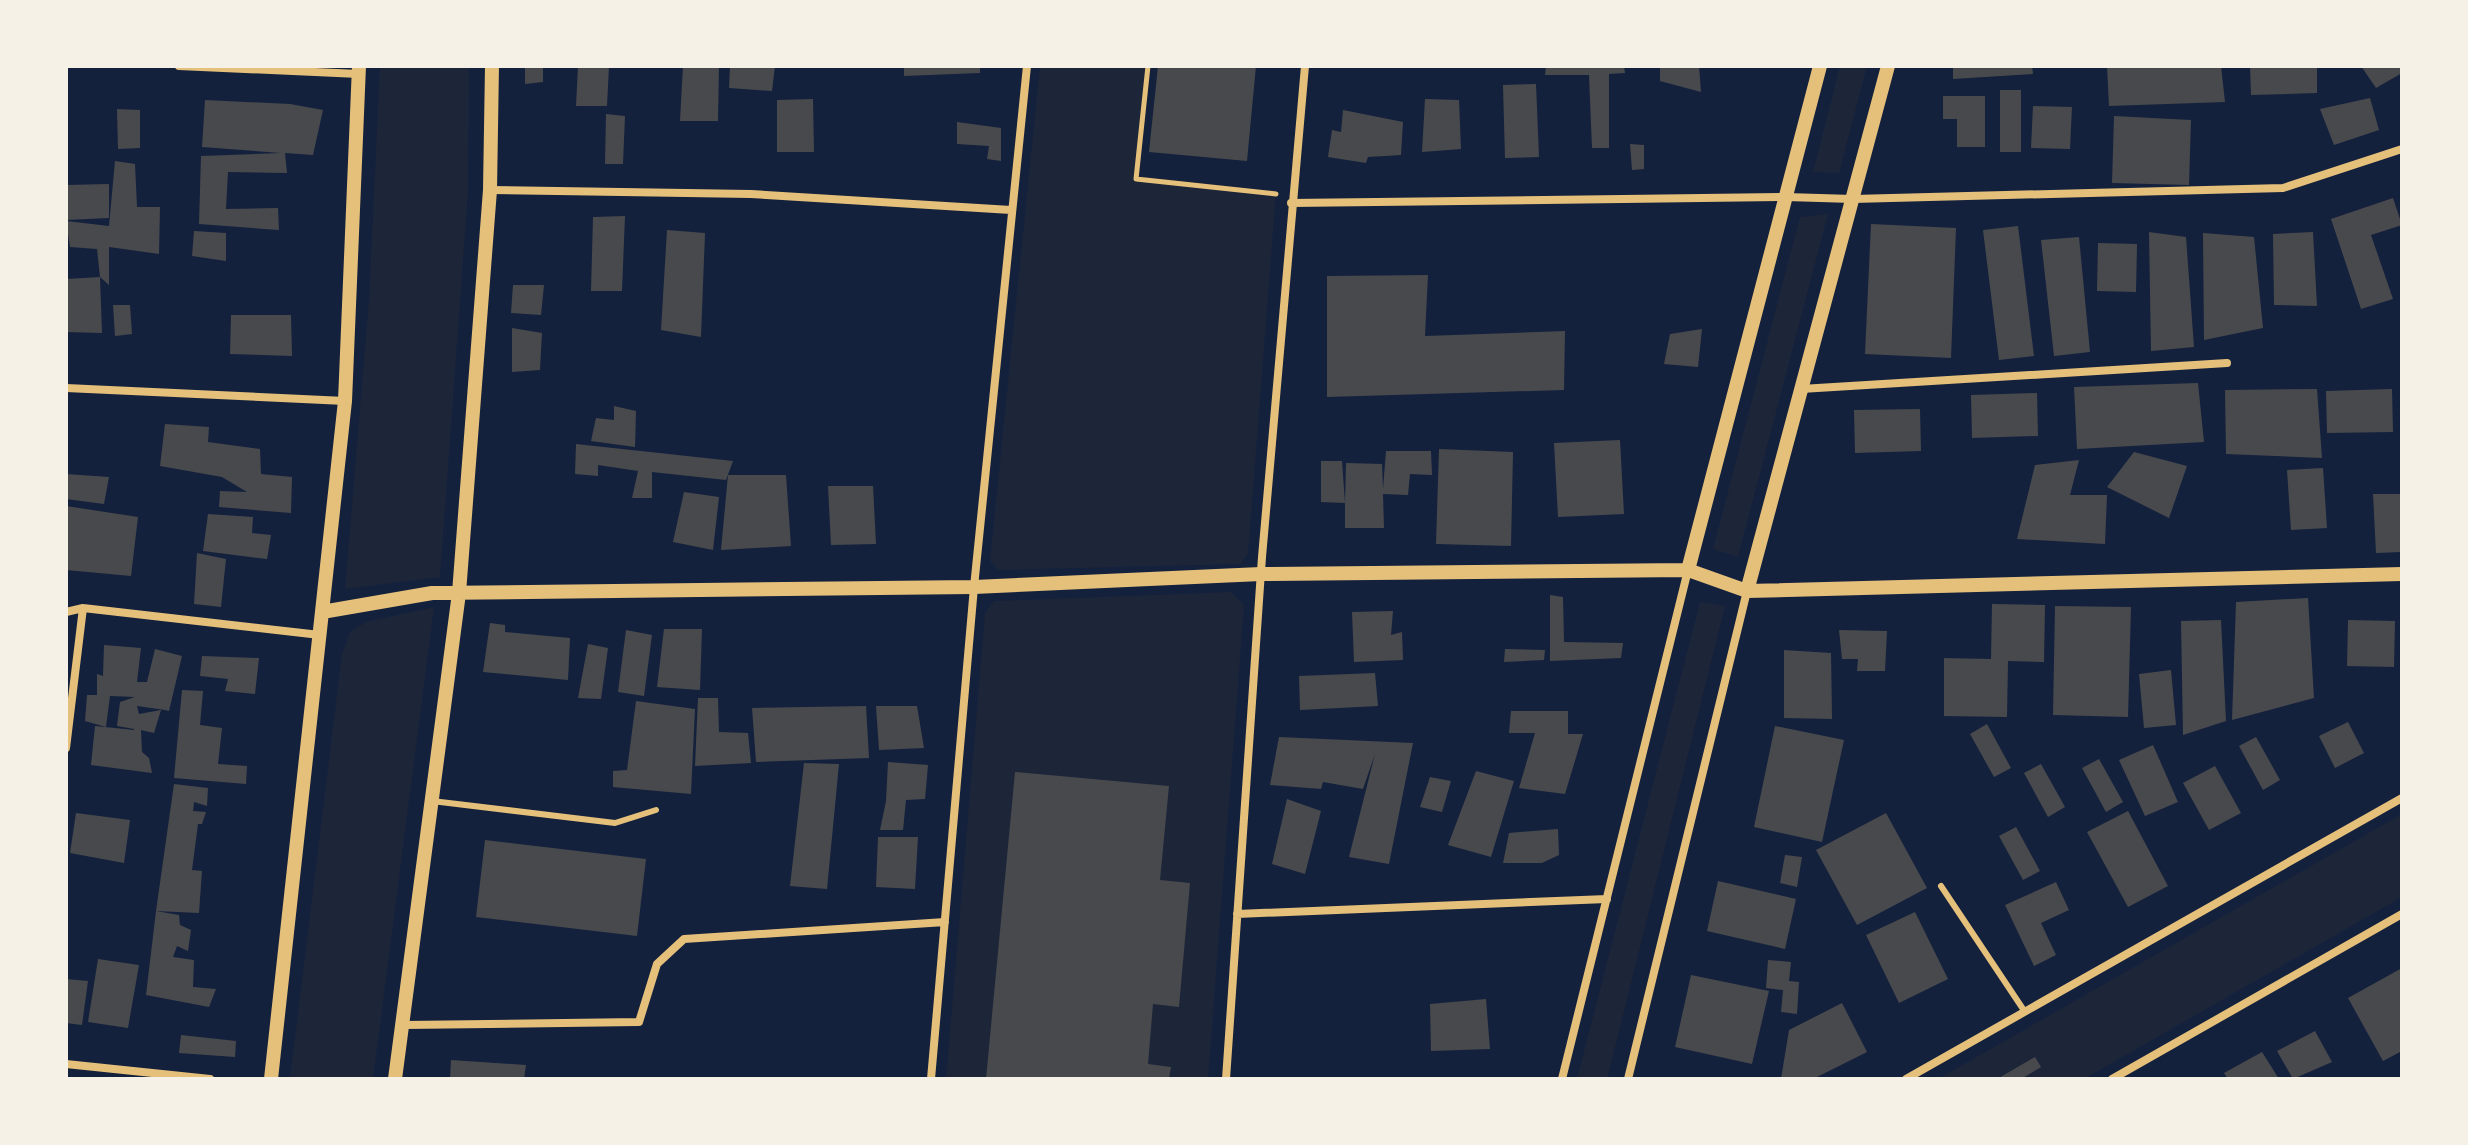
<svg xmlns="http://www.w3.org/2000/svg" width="2468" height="1145" font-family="'Archivo Narrow',sans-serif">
<rect width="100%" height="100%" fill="#14213d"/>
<path fill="#1d2539" d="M380,66H469L468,192L440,577L345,589L369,300Z
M1040,66H1151L1139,176L1276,191L1248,554L1240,564L998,570L990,561Z
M1840,66H1867L1839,173L1813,172Z
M1828,214L1738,557L1713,549L1800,217Z
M1231,592L1244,605L1208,1079H946L985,613L994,601Z
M1700,602L1725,606L1607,1079H1577Z
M434,607L373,1079H290L342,654L350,632L366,622Z
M2402,814V897L2084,1079H1938Z"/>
<path fill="#48494c" d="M525,66H543V82L525,84Z
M578,66H609L607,106H576Z
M683,66H719L718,121H680Z
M730,66H775L772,91L729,88Z
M904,66H980V73L904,76Z
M1158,66H1256L1247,161L1149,152Z
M1546,66H1624L1625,73L1609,74V148H1592L1589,75H1545Z
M1660,66H1699L1701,92L1660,81Z
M1953,66H2032L2033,74L1953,79Z
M2107,66H2221L2225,102L2109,106Z
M2250,66H2317V93L2251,95Z
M2361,66H2401L2402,73L2376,88Z
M1536,84L1539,157L1505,158L1503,85Z
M2000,90H2021V152H2000Z
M1943,96H1985V147H1957V119H1943Z
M2370,98L2379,130L2334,145L2320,109Z
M813,99L814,152H777V100Z
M1425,99L1459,100L1461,149L1422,152Z
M205,100L290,104L323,110L313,155L285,153L287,173L228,172L226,209L278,208L279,230L199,224L201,156L281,153L202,147Z
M2033,106L2072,107L2070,149L2031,148Z
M117,109L140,110V148L118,149Z
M1343,110L1403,122L1401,155L1368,157L1366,163L1328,157L1332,130L1341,132Z
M606,114L625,116L623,164H605Z
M2114,116L2191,120L2189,185L2112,183Z
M957,122L1001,128V161L987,159L989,146L957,144Z
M1630,144L1644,145V169L1632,170Z
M115,161L135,164L137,207H160L159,254L109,247V285L100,277L102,333L66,332V279L100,277L97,249L70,247L66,221L109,226Z
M109,184V218L66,220V185Z
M2393,198L2402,225L2371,235L2393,299L2361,309L2331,219Z
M625,216L622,291H591L593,217Z
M1871,224L1956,228L1951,358L1865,354Z
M2018,226L2034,356L1999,360L1983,230Z
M667,230L705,233L701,337L661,330Z
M194,231L226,233V261L192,256Z
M2149,232L2186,237L2194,347L2151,351Z
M2313,232L2317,306L2274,305L2273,234Z
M2203,233L2254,237L2263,328L2204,340Z
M2079,237L2090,352L2054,356L2041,240Z
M2098,243L2137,244L2136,292L2097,291Z
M1428,275L1425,336L1565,331L1564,390L1327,397V276Z
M513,285H544L541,315L511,313Z
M113,305H130L132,334L115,336Z
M231,315H291L292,356L230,354Z
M512,328L542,333L540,370L512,372Z
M1702,329L1698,367L1664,364L1670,334Z
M2198,383L2204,442L2077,449L2074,387Z
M2317,389L2322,458L2226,454L2225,390Z
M2392,389L2393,432L2327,433L2326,391Z
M2037,393L2038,436L1972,438L1971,395Z
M614,406L636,411L635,447L591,441L596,418L614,420Z
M1920,409L1921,451L1855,453L1854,410Z
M165,424L209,427L208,442L260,449L261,474L292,477L291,513L219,507L220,491L247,492L222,477L160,466Z
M1620,440L1624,514L1558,517L1554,443Z
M576,444L733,461L726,480L652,472V498H632L638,471L598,465V476L575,474Z
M1439,449L1513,452L1511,546L1436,544Z
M1386,451H1431L1432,475L1410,474L1408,495L1383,494L1384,528H1345V503L1321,502V461H1342L1345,503L1346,463L1382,464L1383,489Z
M2134,452L2187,466L2169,518L2107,487Z
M2079,460L2070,495H2107L2105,544L2017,539L2035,465Z
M2323,468L2327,528L2291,530L2287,470Z
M66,474L109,477L104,504L66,499Z
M728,475H786L791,546L721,550Z
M828,486H873L876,544L831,545Z
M684,492L719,497L713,550L673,542Z
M2373,494H2402V552L2376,553Z
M66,506L138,517L131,576L66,570Z
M208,514L253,517L252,533L271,535L267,559L203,551Z
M197,553L226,559L221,607L194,604Z
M1550,595L1563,597L1564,642L1623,643L1621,658L1550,661Z
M2308,598L2314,698L2232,720L2236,602Z
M1992,604L2045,605L2044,662L2008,661L2007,717L1944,716V658L1991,659Z
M2055,606L2131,607L2128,717L2053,715Z
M1393,611L1391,635L1402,632L1403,660L1354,662L1352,612Z
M2221,620L2226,721L2183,735L2181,621Z
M2348,620L2395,621L2394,667L2347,666Z
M490,623L505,625V632L570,638L568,680L483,672Z
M664,629H702L700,690L657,687Z
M626,630L652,635L644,696L618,692Z
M1839,630L1887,631L1885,671H1857L1858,659H1842Z
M588,644L608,648L601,699L578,698Z
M104,645L141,648L137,682H147L155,649L182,656L169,711L165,710L137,706L139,714L161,710L154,733L141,730L142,752L149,758L152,773L91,765L95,726L134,730V729L117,726L120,702L135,697L110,696L106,727L85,721L87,695H97V674L103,676Z
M1505,649L1545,650L1544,660L1504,662Z
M1784,650L1831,653L1832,719L1784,718Z
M202,656L259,658L255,694L225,691L228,679L200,676Z
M2171,670L2176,725L2144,728L2139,674Z
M1375,673L1378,706L1300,710L1299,676Z
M182,690L203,691L200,725L222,728L218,764L247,766L246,784L174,778Z
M698,698H718L719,732L748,733L751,763L695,766Z
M636,701L695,709L691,794L613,787V771L627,770Z
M866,706L869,758L756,762L752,708Z
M876,706H917L924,748L879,750Z
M1511,711H1568V734H1583L1565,794L1519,788L1535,733H1509Z
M2348,722L2364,753L2335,768L2319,736Z
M1987,724L2011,768L1994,777L1970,734Z
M1775,726L1844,740L1822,842L1754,827Z
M1279,737L1413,743L1389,864L1349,857L1375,754L1363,789L1323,782L1321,789L1270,785Z
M2256,737L2280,780L2263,790L2239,746Z
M2153,745L2178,802L2145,816L2119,760Z
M2099,759L2123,802L2106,812L2082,768Z
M888,762L928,765L925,799L906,800L903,830H880L886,801Z
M804,763L839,764L827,889L790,886Z
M2041,764L2065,807L2048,817L2024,773Z
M2215,766L2241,813L2209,830L2183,783Z
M1476,771L1514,781L1491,857L1448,845Z
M1015,772L1169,786L1160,880L1190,883L1179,1007L1153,1004L1148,1064L1171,1067L1169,1079H986Z
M1430,777L1451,781L1442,812L1420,807Z
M174,784L208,788L207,806L194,802L193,811L206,812L202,824H198L192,870L202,871L199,913L156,911Z
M1287,799L1321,811L1305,874L1272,864Z
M2128,811L2168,886L2128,907L2087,832Z
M76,813L130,820L124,863L70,853Z
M1886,813L1927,888L1857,925L1816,850Z
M2016,827L2040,871L2023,880L1999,836Z
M1558,829L1559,855L1542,863H1503L1509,833Z
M878,837H918L915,889L876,887Z
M485,840L646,859L637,936L476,917Z
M1785,855L1802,857L1797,887L1780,883Z
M1718,881L1796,899L1785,949L1707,931Z
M2056,882L2069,910L2041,923L2056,955L2034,966L2005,905Z
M156,911L179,915L180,925L191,930L188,951L177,946L173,957L194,960L193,987L216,989L209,1007L146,995Z
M1915,912L1948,979L1899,1003L1866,935Z
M98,959L139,965L128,1028L88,1022Z
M1768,960L1791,962L1789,981L1799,982L1797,1014L1781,1012L1783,990L1766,988Z
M2402,968V1051L2383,1061L2348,998Z
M1691,975L1769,991L1752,1064L1675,1047Z
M66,979L88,981L82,1025L66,1023Z
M1486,999L1490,1049L1431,1051L1430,1004Z
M1842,1003L1867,1052L1813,1079H1781L1789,1030Z
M2315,1031L2332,1062L2293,1079L2277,1051Z
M181,1035L236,1041L235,1057L179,1053Z
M2262,1052L2279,1079H2228L2224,1073Z
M2035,1057L2041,1067L2021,1079H1997Z
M451,1060L526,1065L524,1079H450Z"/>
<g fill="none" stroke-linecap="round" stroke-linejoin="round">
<path stroke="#e5c07b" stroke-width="5" d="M1148,66L1136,179L1276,194"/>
<path stroke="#e5c07b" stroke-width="6" d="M432,801L615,823L656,810
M1941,886L2025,1012"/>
<path stroke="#e5c07b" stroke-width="8" d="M179,66L359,74
M490,190L751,194L1011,210
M1291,203L1786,197L1853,199L2283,188L2402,149
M66,388L345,401
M1801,389L2227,363
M66,612L83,608L320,635
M66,748L83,608
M1237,914L1607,899
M404,1025L639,1022L657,964L684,939L945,922
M66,1064L210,1079
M931,1079L974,587L1027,66
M1226,1079L1262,557L1305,66
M1562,1079L1688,570
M1628,1079L1747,591
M1906,1079L2402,798
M2112,1079L2402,914"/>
<path stroke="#e5c07b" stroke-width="14" d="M1688,570L1820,66
M1747,591L1888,66
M322,612L432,593L974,587L1261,574L1688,570L1747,591L2402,574
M271,1079L345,401L359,66
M395,1079L459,593L490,190L492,66"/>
</g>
<rect width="2468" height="1145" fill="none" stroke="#f6f1e7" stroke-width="136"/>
</svg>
